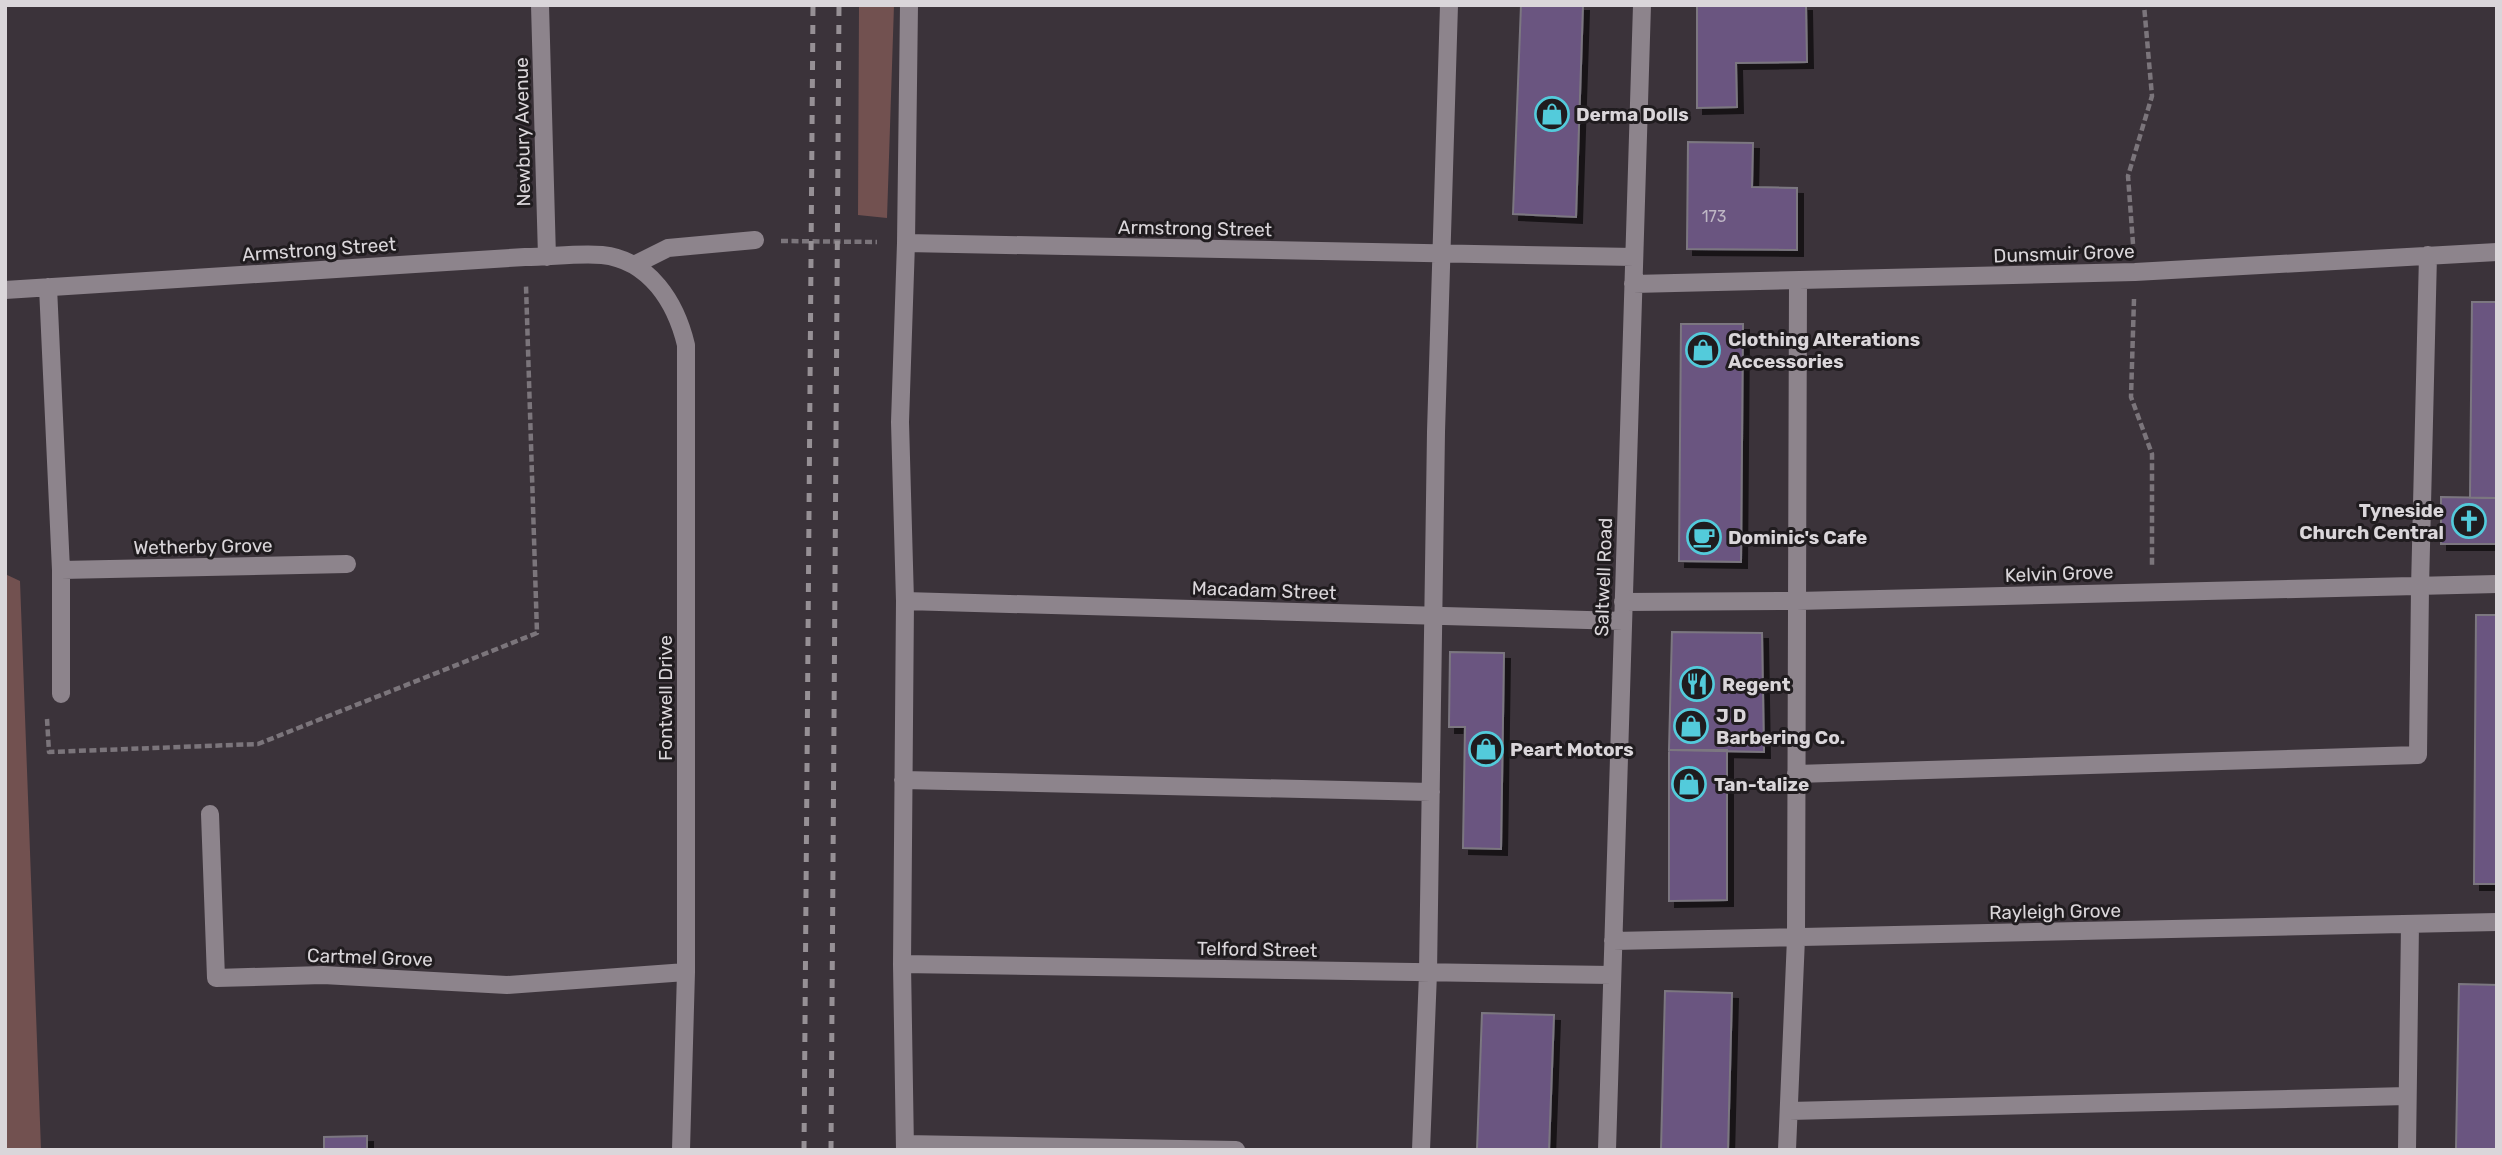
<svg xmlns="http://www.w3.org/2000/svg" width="2502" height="1155" font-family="Rubik,sans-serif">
<defs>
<filter id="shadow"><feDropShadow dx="6" dy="6" stdDeviation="0" flood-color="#0009"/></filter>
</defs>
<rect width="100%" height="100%" fill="#3b333a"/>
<path fill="#725150" d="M859,5H894L887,218L858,215Z
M5,574L20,581L41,1149L5,1150Z"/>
<path fill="#6a5480" stroke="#7b7780" stroke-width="2" filter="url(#shadow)" d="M1521,5H1583L1576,217L1513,214Z
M1697,5H1806L1807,62L1736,63L1737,107L1697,108Z
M1688,142L1753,143L1752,187L1797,188V250L1687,249Z
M2472,302H2497V498H2470Z
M1681,324H1743L1741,562L1679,561Z
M2441,497L2497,498V544H2441Z
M2476,615H2497V884H2474Z
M1672,632L1762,633L1764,752L1669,750Z
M1450,652L1504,653L1501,849L1463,848L1465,727H1449Z
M1669,750H1727V900L1669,901Z
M2459,984L2497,985V1150H2456Z
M1665,991L1732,993L1728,1150H1661Z
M1482,1013L1554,1015L1549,1150H1477Z
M367,1136V1150H324V1137Z"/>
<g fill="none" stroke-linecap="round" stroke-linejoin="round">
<path stroke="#7b757b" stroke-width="4.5" stroke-dasharray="7 3.5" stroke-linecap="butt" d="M781,241L877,242
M2133,244L2128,176L2152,96L2144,5
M2134,299L2131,397L2152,454V566
M47,719L49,752L258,744L537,633L526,286"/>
<path stroke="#8d848c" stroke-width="18" d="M540,5L547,257
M906,243L1634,257
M634,265L668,248L755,240
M1633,284L2135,272L2497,252
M48,287L61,570V694
M5,290L525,257C550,257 577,253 602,255C650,260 676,303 686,345V972L681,1150
M61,570L347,564
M905,601L1623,621
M1623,602L1797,601L2497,584
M1796,774L2418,755L2420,588L2428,255
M903,780L1431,792
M210,814L216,978L323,975L507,985L686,972
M1613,941L2497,922
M902,964L1612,975
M1789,1111L2407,1096
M905,1144L1236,1150
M905,1150L902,964L905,601L900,422L906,243L909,5
M1421,1150L1428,973L1436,432L1449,5
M1607,1150L1642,5
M1787,1150L1796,938L1798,282
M2407,1150L2410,924"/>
<path stroke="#969095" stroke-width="5" stroke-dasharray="9 9" stroke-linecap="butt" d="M804,1150L813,5
M831,1150L839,5"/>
</g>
<defs>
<g id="shop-ring" transform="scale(1.75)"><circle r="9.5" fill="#201c1f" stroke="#53cbdb" stroke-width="1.5"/><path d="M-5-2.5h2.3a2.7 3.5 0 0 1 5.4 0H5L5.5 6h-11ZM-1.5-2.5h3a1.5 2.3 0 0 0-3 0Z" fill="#53cbdb"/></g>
<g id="church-ring" transform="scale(1.75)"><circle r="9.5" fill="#201c1f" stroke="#53cbdb" stroke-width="1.5"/><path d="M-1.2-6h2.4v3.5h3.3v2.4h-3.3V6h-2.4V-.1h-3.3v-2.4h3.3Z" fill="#53cbdb"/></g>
<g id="cafe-ring" transform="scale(1.75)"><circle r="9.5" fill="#201c1f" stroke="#53cbdb" stroke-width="1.5"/><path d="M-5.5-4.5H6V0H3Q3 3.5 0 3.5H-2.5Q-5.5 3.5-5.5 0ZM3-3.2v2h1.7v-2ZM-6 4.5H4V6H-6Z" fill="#53cbdb"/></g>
<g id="restaurant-ring" transform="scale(1.75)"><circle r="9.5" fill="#201c1f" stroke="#53cbdb" stroke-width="1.5"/><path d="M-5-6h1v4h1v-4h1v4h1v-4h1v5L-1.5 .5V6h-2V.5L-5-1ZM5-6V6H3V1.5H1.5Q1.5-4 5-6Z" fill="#53cbdb"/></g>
</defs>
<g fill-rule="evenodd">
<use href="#shop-ring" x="1552" y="114"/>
<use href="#shop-ring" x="1703" y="350"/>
<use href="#church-ring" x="2469" y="521"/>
<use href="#cafe-ring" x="1704" y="537"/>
<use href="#restaurant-ring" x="1697" y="684"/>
<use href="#shop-ring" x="1691" y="726"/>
<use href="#shop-ring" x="1486" y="749"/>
<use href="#shop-ring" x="1689" y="784"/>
</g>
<g text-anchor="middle" stroke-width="6" stroke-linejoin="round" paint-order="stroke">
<g font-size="16" fill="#beb6c4">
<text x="1714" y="222">173</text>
</g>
<g font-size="19" font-weight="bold" fill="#dad6da" stroke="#201c1f" text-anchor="start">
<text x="1576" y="121">Derma Dolls</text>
<text x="1728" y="346">Clothing Alterations<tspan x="1728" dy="22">Accessories</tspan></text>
<text x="2444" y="517" text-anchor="end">Tyneside<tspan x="2444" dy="22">Church Central</tspan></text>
<text x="1728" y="544">Dominic's Cafe</text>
<text x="1722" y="691">Regent</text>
<text x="1716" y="722">J D<tspan x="1716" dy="22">Barbering Co.</tspan></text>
<text x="1510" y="756">Peart Motors</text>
<text x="1714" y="791">Tan-talize</text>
</g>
<g font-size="19" fill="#dad6da" stroke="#201c1f">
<text transform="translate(522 132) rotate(-91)" y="7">Newbury Avenue</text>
<text transform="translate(1195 228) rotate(1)" y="7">Armstrong Street</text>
<text transform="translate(319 249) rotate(-4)" y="7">Armstrong Street</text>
<text transform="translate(2064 253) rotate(-2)" y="7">Dunsmuir Grove</text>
<text transform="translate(203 546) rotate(-1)" y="7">Wetherby Grove</text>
<text transform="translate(2059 573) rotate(-2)" y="7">Kelvin Grove</text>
<text transform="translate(1603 577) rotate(-88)" y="7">Saltwell Road</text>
<text transform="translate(1264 590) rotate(2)" y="7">Macadam Street</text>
<text transform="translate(665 698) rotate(-90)" y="7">Fontwell Drive</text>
<text transform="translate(2055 911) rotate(-1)" y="7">Rayleigh Grove</text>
<text transform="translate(1257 949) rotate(1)" y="7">Telford Street</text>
<text transform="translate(370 957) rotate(2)" y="7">Cartmel Grove</text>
</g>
</g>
<rect width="2502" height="1155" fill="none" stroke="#dad6da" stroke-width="14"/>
</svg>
